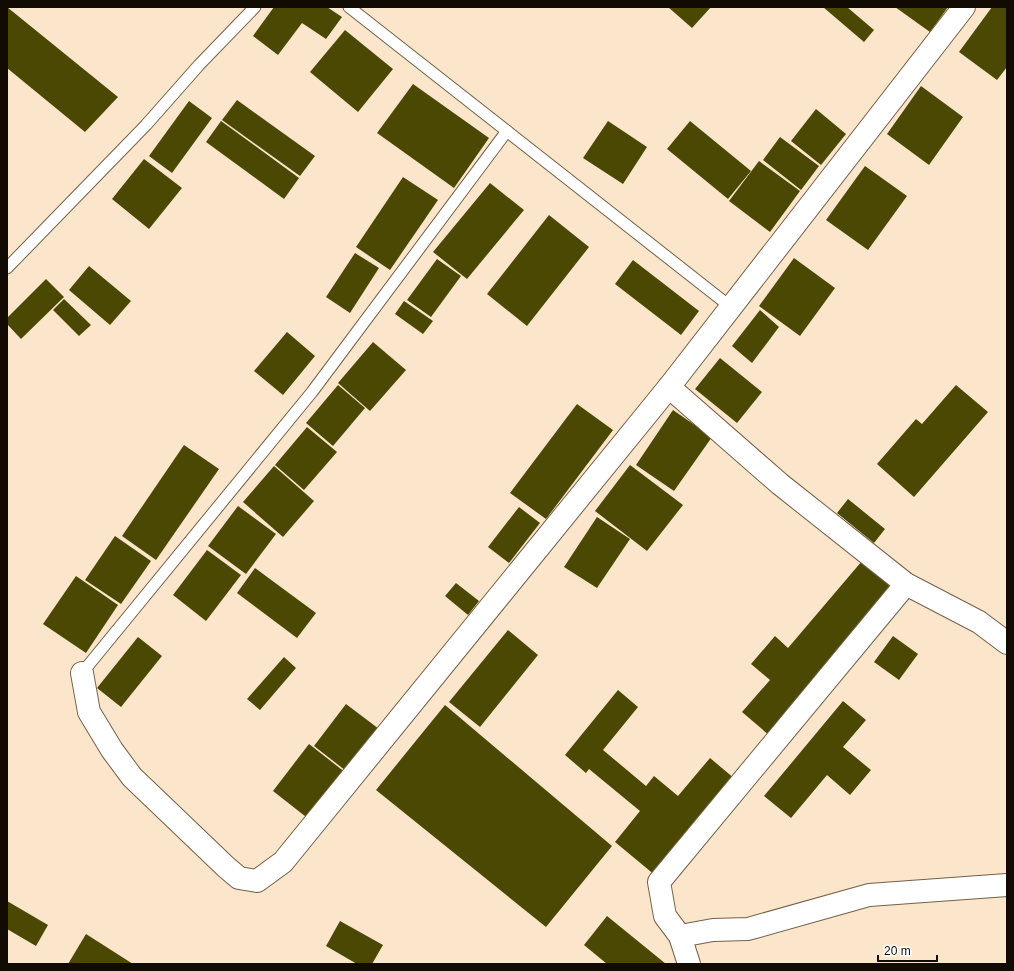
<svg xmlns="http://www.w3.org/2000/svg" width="1014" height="971" font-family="Arial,sans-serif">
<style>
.building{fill:#4b4803}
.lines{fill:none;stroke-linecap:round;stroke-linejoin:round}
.lane-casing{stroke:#736048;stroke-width:13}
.street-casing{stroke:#736048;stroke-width:24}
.lane{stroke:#fff;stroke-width:11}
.street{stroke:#fff;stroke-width:22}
</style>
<rect width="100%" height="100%" fill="#fce6cb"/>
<!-- building -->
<g class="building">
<path d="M7,7L118,97L85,132L7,68Z"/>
<path d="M274,7H327L342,17L326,39L302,23L278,55L253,36Z"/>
<path d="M668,7H711L692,28Z"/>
<path d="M823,7H847L874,30L864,42Z"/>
<path d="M895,7H948L930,32Z"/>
<path d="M992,7H1007V67L997,80L959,52Z"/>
<path d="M345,30L393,69L358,112L310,72Z"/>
<path d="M413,84L489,138L454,188L377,133Z"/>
<path d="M921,86L963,117L929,165L887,134Z"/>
<path d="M237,100L315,156L300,176L222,120Z"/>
<path d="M189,101L212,118L172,173L149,156Z"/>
<path d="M816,109L846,134L821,165L791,141Z"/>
<path d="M221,121L299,178L284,199L206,142Z"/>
<path d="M608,121L647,147L623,184L583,158Z"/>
<path d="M690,121L751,171L728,199L667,149Z"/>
<path d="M780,137L819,166L801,190L763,160Z"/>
<path d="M144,159L182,188L149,229L112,199Z"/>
<path d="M759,161L800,191L770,232L729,201Z"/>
<path d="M865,166L907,196L868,250L826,220Z"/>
<path d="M403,177L438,200L390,270L356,247Z"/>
<path d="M490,183L524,210L467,279L433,252Z"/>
<path d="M549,215L589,247L527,326L487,294Z"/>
<path d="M355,253L379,268L350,313L326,297Z"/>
<path d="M794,258L835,288L800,336L759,306Z"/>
<path d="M437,259L461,276L431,317L407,300Z"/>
<path d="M633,260L699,311L681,335L615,284Z"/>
<path d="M89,266L131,301L110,325L69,290Z"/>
<path d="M46,279L64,297L21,339L7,324V318Z"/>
<path d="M64,299L91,325L79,336L53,310Z"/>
<path d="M404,301L433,321L423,334L395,314Z"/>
<path d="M760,310L779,327L752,363L732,346Z"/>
<path d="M287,332L315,356L283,395L254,371Z"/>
<path d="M373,342L406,370L370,411L338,383Z"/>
<path d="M720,358L762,392L737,423L695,389Z"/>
<path d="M338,385L365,408L333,446L306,423Z"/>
<path d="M956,385L988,412L914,497L877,464L916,419L922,424Z"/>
<path d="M577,404L613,430L546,519L510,493Z"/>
<path d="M673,410L712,437L674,491L636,465Z"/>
<path d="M307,427L337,452L304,490L275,465Z"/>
<path d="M184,445L219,469L156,560L122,536Z"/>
<path d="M630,465L683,505L647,551L595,511Z"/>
<path d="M274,466L314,501L283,537L243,502Z"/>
<path d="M848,499L885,529L874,543L837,513Z"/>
<path d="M238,506L276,534L246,574L208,546Z"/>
<path d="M519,507L540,523L509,563L488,547Z"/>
<path d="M597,517L630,539L597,588L564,567Z"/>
<path d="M115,536L151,561L121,604L85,580Z"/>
<path d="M207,550L241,575L206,621L173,595Z"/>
<path d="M862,561L895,588L770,736L742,712L770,680L751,664L775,636L788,648Z"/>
<path d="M255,568L316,613L297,638L237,593Z"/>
<path d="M76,576L118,605L86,653L43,624Z"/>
<path d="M456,583L479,601L468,615L445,596Z"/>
<path d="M508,630L538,655L480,727L449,702Z"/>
<path d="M893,636L918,654L899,680L874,662Z"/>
<path d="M138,637L162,656L121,707L97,688Z"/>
<path d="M284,657L296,668L260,710L247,699Z"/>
<path d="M618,690L638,707L603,750L646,786L654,776L678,796L710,758L735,779L656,876L615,842L640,811L589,769L586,773L565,755Z"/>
<path d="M843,701L866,720L843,747L871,770L850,795L827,775L791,818L764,796Z"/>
<path d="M346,704L383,732L350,774L314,746Z"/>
<path d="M445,705L612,846L546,927L376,790Z"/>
<path d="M309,744L346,773L310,820L273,791Z"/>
<path d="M7,901L48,925L36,946L7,929Z"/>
<path d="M607,916L666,964H607L584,945Z"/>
<path d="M340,921L383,945L372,964H357L326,946Z"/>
<path d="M86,934L133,964H68Z"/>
</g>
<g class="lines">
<!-- lane casing -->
<g class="lane-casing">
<g id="lane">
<path d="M349,7L732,308"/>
<path d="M7,268L146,125L199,65L255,7"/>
<path d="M82,673L312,392L507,131"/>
</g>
</g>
<!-- street casing -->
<g class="street-casing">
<g id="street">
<path d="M669,387L780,484L906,584L979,622L1007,643"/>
<path d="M82,673L89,712L112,750L132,777L226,867L239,878L257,881L283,862L669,387L964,7"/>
<path d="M680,936L713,930L748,929L869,895L1007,885"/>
<path d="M689,964L680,936L665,916L659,882L906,584"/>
</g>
</g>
<!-- lane -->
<use href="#lane" class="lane"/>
<!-- street -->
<use href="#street" class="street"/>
</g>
<!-- border -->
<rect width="1014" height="971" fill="none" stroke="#120b04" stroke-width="16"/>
<!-- scale -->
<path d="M878 955v6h59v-6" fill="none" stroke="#120b04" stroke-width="2"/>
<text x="884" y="955" font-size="12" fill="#120b04" stroke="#ffffff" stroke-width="3" paint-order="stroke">20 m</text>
</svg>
